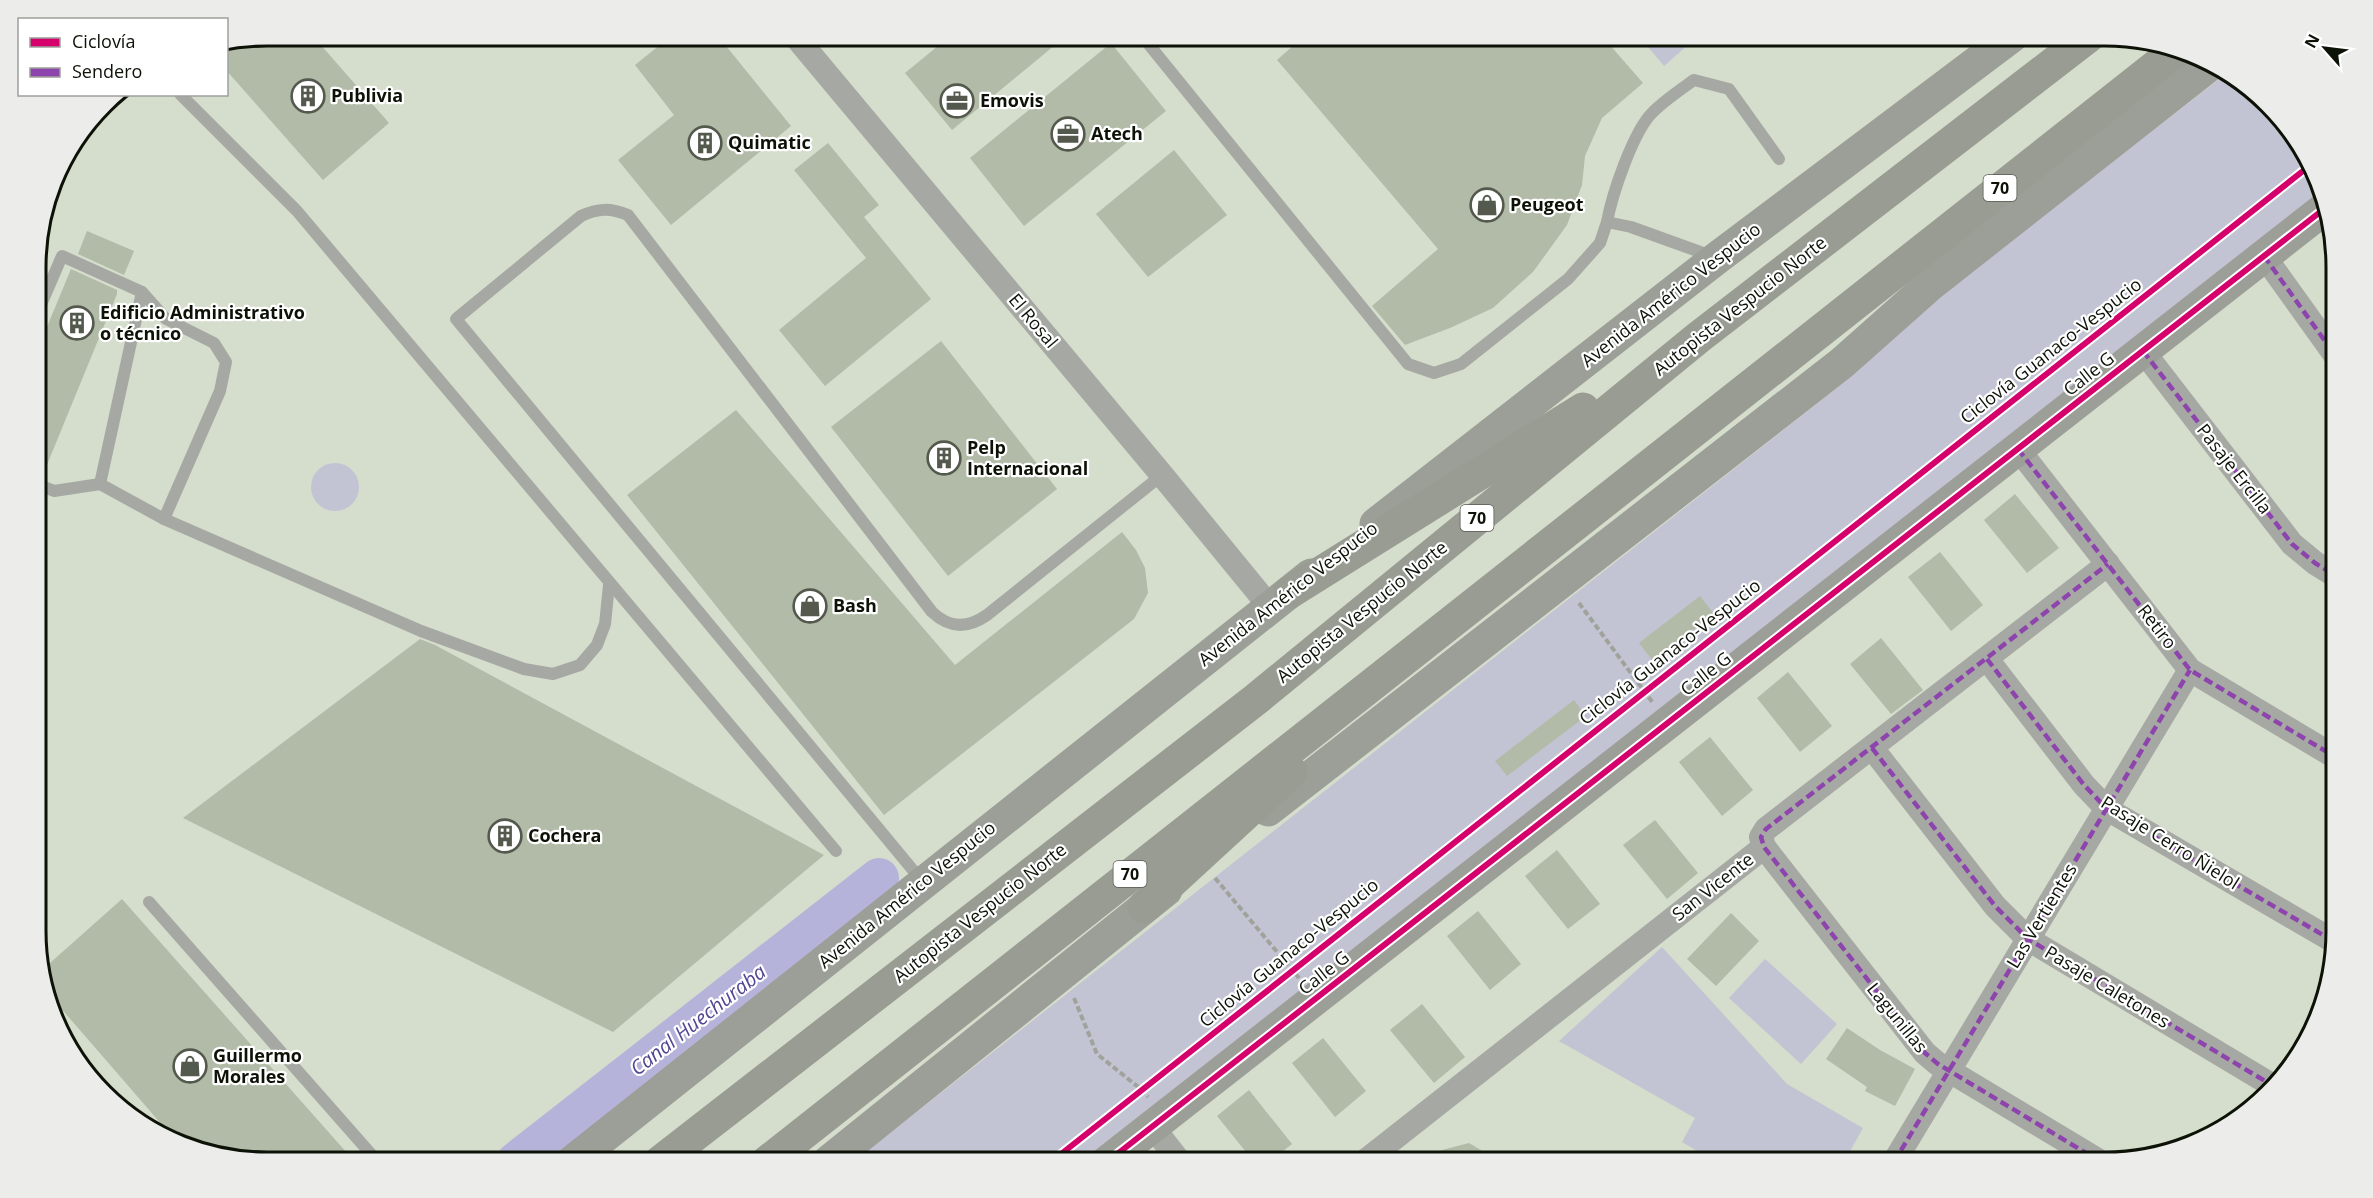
<svg xmlns="http://www.w3.org/2000/svg" width="2373" height="1198" font-family="'Open Sans',sans-serif">
<style>
.green{fill:#c2c4d3}
.lines{fill:none;stroke-linecap:round;stroke-linejoin:round}
.river{stroke:#b6b3db;stroke-width:40}
.building{fill:#b2bba7}
.path{stroke:#9fa39b;stroke-width:4;stroke-dasharray:6 3;stroke-linecap:butt}
.lane{stroke:#a6a9a3;stroke-width:12}
.street{stroke:#a6a9a3;stroke-width:24}
.secondary{stroke:#9b9f97;stroke-width:33}
.highway{stroke:#999c93;stroke-width:33}
.quiet{stroke:#8e44ad;stroke-width:4.5;stroke-dasharray:9 4.5;stroke-linecap:butt}
.cycleway-casing{stroke:#fff;stroke-width:10}
.cycleway{stroke:#d6006c;stroke-width:6}
.labels{text-anchor:middle;stroke-width:4.5;stroke-linejoin:round;paint-order:stroke}
.shield{fill:#fff;stroke:#565951;stroke-width:1.5}
.shield-label{font-size:16px;font-weight:bold;fill:#0d1207}
.poi-label{font-size:18px;font-weight:bold;fill:#0d1207;stroke:#fff;text-anchor:start}
.street-label{font-size:18px;fill:#0d1207;stroke:#fff}
.water-label{font-size:20px;font-style:italic;fill:#534692;stroke:#fff}
.rim{fill:none;stroke:#0d1207;stroke-width:3}
</style>
<rect width="100%" height="100%" fill="#d5ddcc"/>
<!-- green -->
<g class="green">
<path d="M1639,36H1698L1664,66Z"/>
<path d="M2227,73L2258,93L2298,139L2321,200L1081,1162H853L1852,376L1937,298Z"/>
<circle cx="335" cy="487" r="24"/>
<path d="M1662,947L1787,1084L1863,1128L1844,1162H1716L1682,1142L1695,1118L1559,1041Z"/>
<path d="M1765,959L1837,1024L1801,1064L1729,998Z"/>
</g>
<g class="lines">
<!-- river -->
<path class="river" d="M516,1162L879,878"/>
</g>
<!-- building -->
<g class="building">
<path d="M267,36H313L389,123L323,180L226,70V44Z"/>
<path d="M671,36H718L791,126L671,225L618,160L674,115L635,65Z"/>
<path d="M950,36H1066L952,130L905,73Z"/>
<path d="M1304,36H1602L1643,83L1602,118L1585,156L1582,185L1567,225L1533,272L1493,308L1450,328L1405,345L1372,306L1438,249L1277,60Z"/>
<path d="M1111,43L1166,111L1024,226L970,158Z"/>
<path d="M828,143L879,205L864,217L931,299L825,386L779,330L866,258L794,170Z"/>
<path d="M1174,150L1227,215L1148,277L1096,214Z"/>
<path d="M87,231L134,251L124,275L78,254Z"/>
<path d="M71,269L117,290V294L42,477L37,476V351Z"/>
<path d="M941,341L1057,489L948,576L831,427Z"/>
<path d="M736,410L955,665L1122,532L1136,550L1145,568L1148,593L1134,619L884,815L627,495Z"/>
<path d="M2015,494L2059,548L2027,573L1984,520Z"/>
<path d="M1940,552L1983,605L1951,631L1908,577Z"/>
<path d="M1700,596L1714,614L1653,661L1639,643Z"/>
<path d="M1881,638L1923,690L1891,714L1850,664Z"/>
<path d="M420,639L435,645L824,855L613,1032L183,818Z"/>
<path d="M1788,672L1832,726L1800,752L1757,698Z"/>
<path d="M1574,700L1586,716L1507,776L1495,761Z"/>
<path d="M1710,737L1753,790L1722,816L1679,762Z"/>
<path d="M1655,820L1698,873L1667,899L1623,845Z"/>
<path d="M1557,850L1600,904L1568,929L1525,876Z"/>
<path d="M122,899L355,1162H267L176,1141L46,991L41,971Z"/>
<path d="M1478,911L1521,964L1490,990L1447,936Z"/>
<path d="M1731,913L1759,941L1716,986L1687,959Z"/>
<path d="M1422,1004L1465,1057L1434,1083L1390,1030Z"/>
<path d="M1847,1028L1880,1050L1915,1069L1895,1106L1865,1091L1867,1087L1826,1059Z"/>
<path d="M1323,1038L1366,1091L1335,1117L1292,1063Z"/>
<path d="M1249,1090L1292,1144L1269,1162H1254L1217,1116Z"/>
<path d="M1469,1143L1501,1162H1420L1419,1156Z"/>
</g>
<g class="lines">
<!-- path -->
<g class="path">
<path d="M1579,603L1653,703"/>
<path d="M1215,878L1299,978"/>
<path d="M1074,998L1097,1054L1142,1090L1148,1097"/>
</g>
<!-- lane -->
<g class="lane">
<path d="M1142,36L1408,364L1434,373L1461,364L1568,279L1600,243L1607,222L1631,227L1714,257"/>
<path d="M180,94L297,211L836,851"/>
<path d="M1607,222C1612,195 1633,131 1653,112C1665,100 1680,90 1694,80L1729,89L1779,159"/>
<path d="M37,314L62,256L142,292L166,319L214,343L226,362L220,391L164,519"/>
<path d="M37,484L54,491L100,484L164,519L421,631L524,669L553,674L580,665L597,645L605,624L609,585"/>
<path d="M100,484L142,292"/>
<path d="M922,881L456,319L581,216C598,208 611,208 628,215L932,612C949,628 967,629 987,615L1162,475"/>
<path d="M149,902L378,1162"/>
<path d="M74,1055L96,1081"/>
</g>
<!-- street -->
<g class="street">
<path d="M795,36L1162,475L1270,607"/>
<path d="M2264,256L2335,355"/>
<path d="M2143,351L2292,544L2315,563L2336,576"/>
<path d="M2018,449L2190,670L2337,758"/>
<path d="M1987,659L2084,785L2107,809L2335,942"/>
<path d="M1872,748L1995,906L2028,939L2275,1087"/>
<path d="M1152,1126L1180,1162"/>
<path d="M1364,1162L1764,847"/>
<path d="M1894,1162L2190,670"/>
<path d="M2101,1162L1938,1064L1925,1053L1764,847L1761,837L1766,829L2108,564"/>
</g>
<!-- secondary -->
<g class="secondary">
<path d="M1376,524L1717,258L2012,36"/>
<path d="M1268,810L1842,363L1931,284L2212,63"/>
<path d="M572,1162L1311,575"/>
<path d="M828,1162L1166,890"/>
<path d="M1107,1162L2324,209"/>
</g>
<!-- highway -->
<g class="highway">
<path d="M1290,592L1583,409"/>
<path d="M1144,907L1291,772"/>
<path d="M660,1162L1255,700L1699,337L2089,36"/>
<path d="M767,1162L2174,52"/>
</g>
<!-- quiet -->
<g class="quiet">
<path d="M2264,256L2335,355"/>
<path d="M2143,351L2292,544L2315,563L2336,576"/>
<path d="M2018,449L2190,670L2337,758"/>
<path d="M1987,659L2084,785L2107,809L2335,942"/>
<path d="M1872,748L1995,906L2028,939L2275,1087"/>
<path d="M1894,1162L2190,670"/>
<path d="M2101,1162L1938,1064L1925,1053L1764,847L1761,837L1766,829L2108,564"/>
</g>
<!-- cycleway casing -->
<g class="cycleway-casing">
<g id="cycleway">
<path d="M1051,1162L2308,167"/>
<path d="M1107,1162L2324,209"/>
</g>
</g>
<!-- cycleway -->
<use href="#cycleway" class="cycleway"/>
</g>
<!-- icons -->
<defs>
<g id="building-ring" transform="scale(1.725)"><circle r="9.5" fill="#fff" stroke="#53594c" stroke-width="1.5"/><path d="M-4-6H4V6H1V3H-1V6H-4ZM-2.5-4.3h1.7v1.8h-1.7ZM.8-4.3h1.7v1.8H.8ZM-2.5-1h1.7V.8h-1.7ZM.8-1h1.7V.8H.8Z" fill="#53594c"/></g>
<g id="office-ring" transform="scale(1.725)"><circle r="9.5" fill="#fff" stroke="#53594c" stroke-width="1.5"/><path d="M-6-3h4V-5.5h4V-3h4V5H-6ZM-1-4.5V-3h2v-1.5ZM-6 0V1H6V0Z" fill="#53594c"/></g>
<g id="shop-ring" transform="scale(1.725)"><circle r="9.5" fill="#fff" stroke="#53594c" stroke-width="1.5"/><path d="M-5-2.5h2.3a2.7 3.5 0 0 1 5.4 0H5L5.5 6h-11ZM-1.5-2.5h3a1.5 2.3 0 0 0-3 0Z" fill="#53594c"/></g>
</defs>
<g fill-rule="evenodd">
<use href="#building-ring" x="308" y="96"/>
<use href="#office-ring" x="957" y="101"/>
<use href="#office-ring" x="1068" y="134"/>
<use href="#building-ring" x="705" y="143"/>
<use href="#shop-ring" x="1487" y="205"/>
<use href="#building-ring" x="77" y="323"/>
<use href="#building-ring" x="944" y="458"/>
<use href="#shop-ring" x="810" y="606"/>
<use href="#building-ring" x="505" y="836"/>
<use href="#shop-ring" x="190" y="1066"/>
</g>
<g class="labels">
<!-- shield labels -->
<g class="shield">
<rect x="1983.5" y="175" width="33" height="26" rx="4.5"/>
<rect x="1460.5" y="505" width="33" height="26" rx="4.5"/>
<rect x="1113.5" y="861" width="33" height="26" rx="4.5"/>
</g>
<g class="shield-label">
<text x="2000" y="194">70</text>
<text x="1477" y="524">70</text>
<text x="1130" y="880">70</text>
</g>
<!-- poi labels -->
<g class="poi-label">
<text x="331" y="102">Publivia</text>
<text x="980" y="107">Emovis</text>
<text x="1091" y="140">Atech</text>
<text x="728" y="149">Quimatic</text>
<text x="1510" y="211">Peugeot</text>
<text x="100" y="319">Edificio Administrativo<tspan x="100" dy="21">o técnico</tspan></text>
<text x="967" y="454">Pelp<tspan x="967" dy="21">Internacional</tspan></text>
<text x="833" y="612">Bash</text>
<text x="528" y="842">Cochera</text>
<text x="213" y="1062">Guillermo<tspan x="213" dy="21">Morales</tspan></text>
</g>
<!-- street labels -->
<g class="street-label">
<text transform="translate(1671 295) rotate(-38)" y="6">Avenida Américo Vespucio</text>
<text transform="translate(1740 306) rotate(-38)" y="6">Autopista Vespucio Norte</text>
<text transform="translate(1033 321) rotate(50)" y="6">El Rosal</text>
<text transform="translate(2051 351) rotate(-38)" y="6">Ciclovía Guanaco-Vespucio</text>
<text transform="translate(2089 374) rotate(-38)" y="6">Calle G</text>
<text transform="translate(2234 469) rotate(52)" y="6">Pasaje Ercilla</text>
<text transform="translate(1288 594) rotate(-38)" y="6">Avenida Américo Vespucio</text>
<text transform="translate(1362 612) rotate(-39)" y="6">Autopista Vespucio Norte</text>
<text transform="translate(2157 627) rotate(52)" y="6">Retiro</text>
<text transform="translate(1670 652) rotate(-38)" y="6">Ciclovía Guanaco-Vespucio</text>
<text transform="translate(1706 674) rotate(-38)" y="6">Calle G</text>
<text transform="translate(2170 843) rotate(32)" y="6">Pasaje Cerro Ñielol</text>
<text transform="translate(1713 887) rotate(-38)" y="6">San Vicente</text>
<text transform="translate(907 895) rotate(-39)" y="6">Avenida Américo Vespucio</text>
<text transform="translate(980 913) rotate(-38)" y="6">Autopista Vespucio Norte</text>
<text transform="translate(2042 916) rotate(-59)" y="6">Las Vertientes</text>
<text transform="translate(1289 953) rotate(-39)" y="6">Ciclovía Guanaco-Vespucio</text>
<text transform="translate(1324 973) rotate(-38)" y="6">Calle G</text>
<text transform="translate(2107 987) rotate(31)" y="6">Pasaje Caletones</text>
<text transform="translate(1897 1018) rotate(51)" y="6">Lagunillas</text>
</g>
<!-- water labels -->
<g class="water-label">
<text transform="translate(698 1020) rotate(-38)" y="7">Canal Huechuraba</text>
</g>
</g>
<!-- crop -->
<path d="M0 0H2373V1198H0ZM267 46H2105A221 221 0 0 1 2326 267V931A221 221 0 0 1 2105 1152H267A221 221 0 0 1 46 931V267A221 221 0 0 1 267 46Z" fill="#ececeb" fill-rule="evenodd"/>
<path class="rim" d="M267 46H2105A221 221 0 0 1 2326 267V931A221 221 0 0 1 2105 1152H267A221 221 0 0 1 46 931V267A221 221 0 0 1 267 46Z"/>
<!-- legend -->
<rect x="18" y="18" width="210" height="78" fill="#ffffff" stroke="#9ea09c" stroke-width="1.5"/>
<rect x="30" y="38" width="30" height="9" fill="#d6006c" stroke="#9ea09c" stroke-width="1.5"/>
<text x="72" y="48" font-size="18" fill="#0d1207">Ciclovía</text>
<rect x="30" y="68" width="30" height="9" fill="#8e44ad" stroke="#9ea09c" stroke-width="1.5"/>
<text x="72" y="78" font-size="18" fill="#0d1207">Sendero</text>
<!-- north arrow -->
<g transform="translate(2325 48) rotate(298)" stroke="#ffffff" stroke-width="4.5" paint-order="stroke">
<path d="M0-4.5L10 22L0 15L-10 22Z" fill="#0d1207"/>
<text y="-9" font-size="16" font-weight="bold" text-anchor="middle" fill="#0d1207">N</text>
</g>
</svg>
